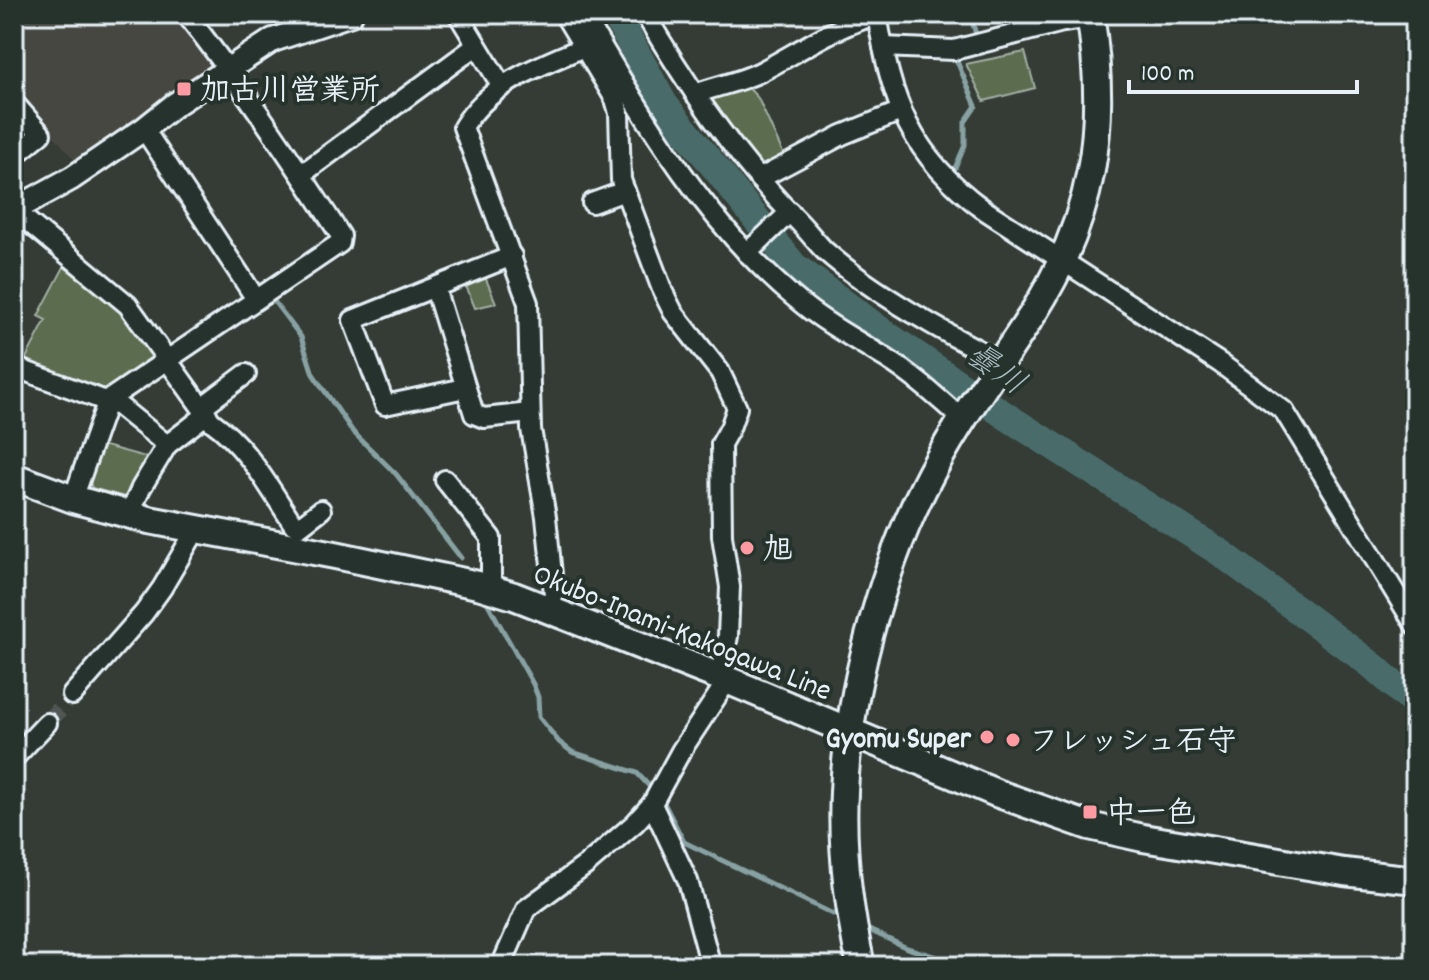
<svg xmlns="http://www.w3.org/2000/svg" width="1429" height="980" font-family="Dekko,'Klee One',sans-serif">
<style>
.built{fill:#44463f}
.green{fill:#5c6c4f;stroke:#a2aea4;stroke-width:2}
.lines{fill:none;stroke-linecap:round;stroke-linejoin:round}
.stream{stroke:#88a1a3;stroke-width:5}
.river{stroke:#486c6b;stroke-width:28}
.minor-tunnel{stroke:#4f5752;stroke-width:18;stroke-dasharray:18 9;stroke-linecap:butt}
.minor-casing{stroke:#e8f1f8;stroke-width:24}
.tertiary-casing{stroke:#e8f1f8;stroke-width:28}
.secondary-casing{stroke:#e8f1f8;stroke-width:32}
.minor{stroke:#26332d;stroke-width:18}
.tertiary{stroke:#26332d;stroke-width:22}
.secondary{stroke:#26332d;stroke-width:26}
.poi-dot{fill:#ff9aa2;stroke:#26332d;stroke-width:3}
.labels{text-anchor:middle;stroke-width:8;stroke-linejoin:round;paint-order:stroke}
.poi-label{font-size:30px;font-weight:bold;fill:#e8f1f8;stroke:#26332d;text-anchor:start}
.street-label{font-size:30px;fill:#e8f1f8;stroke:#26332d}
.water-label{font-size:32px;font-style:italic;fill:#a8bcc0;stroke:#26332d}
</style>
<rect width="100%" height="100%" fill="#343c35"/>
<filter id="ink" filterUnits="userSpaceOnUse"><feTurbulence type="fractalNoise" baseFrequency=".0125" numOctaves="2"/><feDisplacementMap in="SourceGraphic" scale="16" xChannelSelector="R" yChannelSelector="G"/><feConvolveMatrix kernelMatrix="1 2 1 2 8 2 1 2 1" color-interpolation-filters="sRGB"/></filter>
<g filter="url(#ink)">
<!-- built -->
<path class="built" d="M14,14H172L213,63L130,130L76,162L14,89Z"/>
<!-- green -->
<g class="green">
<path d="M1025,52L1035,88L984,101L966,64Z"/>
<path d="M744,83L758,98L787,162L762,174L702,95Z"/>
<path d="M64,267L122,311L155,359L111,390L102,391L24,362L46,320L38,316Z"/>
<path d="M483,272L496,303L475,308L464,281Z"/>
<path d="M101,445L146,457L149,462L132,499L92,488L88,478Z"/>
</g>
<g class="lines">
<!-- stream -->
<g class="stream">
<path d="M970,14L977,38"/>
<path d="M953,173L965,145V122L976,106L956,59L983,53"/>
<path d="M970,188L994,204"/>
<path d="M22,230L56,256"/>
<path d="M273,300L301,337L313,374L353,432L396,474L461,558"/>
<path d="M487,602L533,684L538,697L539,717L559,742L572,752L637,773L650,787"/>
<path d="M664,803L684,842L833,914"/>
<path d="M867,929L907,948L966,966"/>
</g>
<!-- river -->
<path class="river" d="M615,14L664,104L794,266L884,333L1006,416L1221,553L1373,666L1415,704"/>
<!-- minor-tunnel -->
<path class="minor-tunnel" d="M47,723L72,695"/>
<!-- minor casing -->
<g class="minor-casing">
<g id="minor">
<path d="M458,14L501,85"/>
<path d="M564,14L615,99L619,113L621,180L663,292L673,312L720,372L737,408L730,428L721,444L722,536L730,587L728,636L720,677"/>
<path d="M583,14C644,118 706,226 801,303C827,325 859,341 887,359C914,376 939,399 963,420"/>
<path d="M645,14C687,86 734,155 792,215C804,226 814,240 825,251C870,291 946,334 1000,361"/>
<path d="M877,14C891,101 910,155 983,209L1220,363L1284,411L1415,625"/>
<path d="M883,47L954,50L1063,22L1091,18"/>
<path d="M695,94C716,86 740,82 760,72C799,52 834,26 877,15"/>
<path d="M14,103L41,134L14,156"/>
<path d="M144,129L256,299"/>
<path d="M302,174L476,46"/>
<path d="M759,179L842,135L901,111"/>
<path d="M592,203L625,191"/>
<path d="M14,210L128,305L211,421C249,448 269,488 294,525L299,527L321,510"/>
<path d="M747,253L790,212"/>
<path d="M435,288L474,414L484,418L530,413"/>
<path d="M14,367L119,406L167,445"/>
<path d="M465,388L385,405L353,320L512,256"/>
<path d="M202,407L246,374"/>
<path d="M445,480L491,538V588"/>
<path d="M73,499L108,400L340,243L341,236C292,160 242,85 186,14"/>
<path d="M129,515L141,488L167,445L207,414"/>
<path d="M549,608L554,594L546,517L531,429L528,303L463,127C491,82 538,67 584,47"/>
<path d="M72,695L144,613L162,588L197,528"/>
<path d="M14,758L47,723"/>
<path d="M652,804L688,881L711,966"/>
<path d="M501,966L526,909L586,865L635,823L652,804L681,751L727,681"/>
</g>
</g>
<!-- tertiary casing -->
<g class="tertiary-casing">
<path id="tertiary" d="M14,210L72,178L144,129L174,105L273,40L351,14"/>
</g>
<!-- secondary casing -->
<g class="secondary-casing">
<g id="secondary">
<path d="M14,477L73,499L149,520L335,555L478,585L514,596L720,677L996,793L1089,826L1143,838L1344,872L1415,880"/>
<path d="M861,966C849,910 841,849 844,792C848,696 880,575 923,489C953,428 995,372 1032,315C1094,218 1108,126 1090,14"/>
</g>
</g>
<!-- minor -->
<use href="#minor" class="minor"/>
<!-- tertiary -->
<use href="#tertiary" class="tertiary"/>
<!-- secondary -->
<use href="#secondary" class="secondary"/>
</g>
</g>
<!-- markers -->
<g class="poi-dot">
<rect x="176" y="81" width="16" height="16" rx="4"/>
<circle cx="747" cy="548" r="8"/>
<circle cx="987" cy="737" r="8"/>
<circle cx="1013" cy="740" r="8"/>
<rect x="1082" y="804" width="16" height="16" rx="4"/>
</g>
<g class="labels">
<!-- poi labels -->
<g class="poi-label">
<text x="200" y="99">加古川営業所</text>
<text x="763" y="558">旭</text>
<text x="971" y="747" text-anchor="end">Gyomu Super</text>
<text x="1029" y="750">フレッシュ石守</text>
<text x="1106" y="822">中一色</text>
</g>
<!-- street labels -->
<g class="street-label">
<text transform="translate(683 631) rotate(22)" y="10">Okubo-Inami-Kakogawa Line</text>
</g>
<!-- water labels -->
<g class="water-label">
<text transform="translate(997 368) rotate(35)" y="11">曇川</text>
</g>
</g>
<!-- margin -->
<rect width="1429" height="980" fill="none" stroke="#26332d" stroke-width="48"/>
<rect x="24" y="24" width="1381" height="932" fill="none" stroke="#e8f1f8" stroke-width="3" filter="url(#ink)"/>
<!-- scale -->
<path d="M1129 80v12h228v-12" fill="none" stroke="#e8f1f8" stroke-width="4"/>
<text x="1141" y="80" font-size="24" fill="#e8f1f8" stroke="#26332d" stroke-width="6" paint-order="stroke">100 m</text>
</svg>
